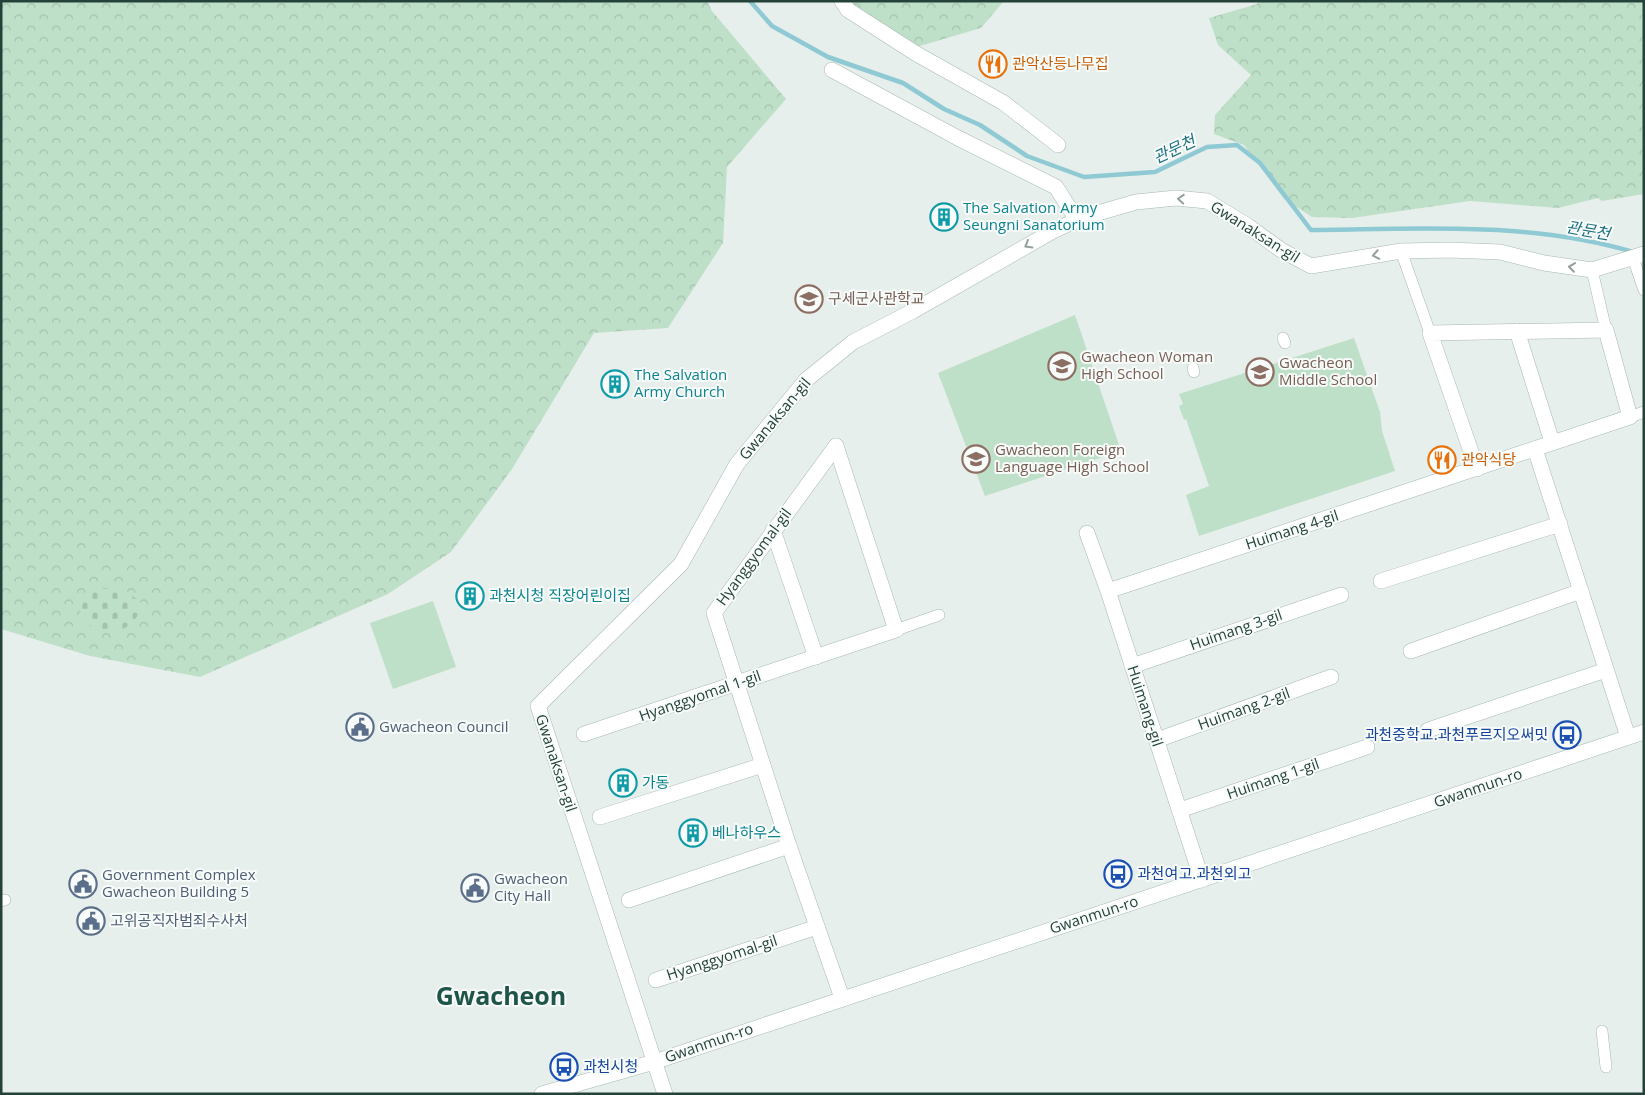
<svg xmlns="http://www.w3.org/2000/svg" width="1645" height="1095" font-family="'Open Sans','Noto Sans KR',sans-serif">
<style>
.grass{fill:#bfe0c8}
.forest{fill:url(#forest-crowns)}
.cemetery{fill:url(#cemetery-stones)}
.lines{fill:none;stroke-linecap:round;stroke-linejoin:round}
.stream{stroke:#8ec9d4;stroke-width:4.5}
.pedestrian-casing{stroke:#a8b8b2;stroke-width:12}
.minor-casing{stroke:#a8b8b2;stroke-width:16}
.tertiary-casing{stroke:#a8b8b2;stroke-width:16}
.pedestrian{stroke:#fff;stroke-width:11}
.minor{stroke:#fff;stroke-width:15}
.tertiary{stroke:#fff;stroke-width:15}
.oneway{stroke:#92a09c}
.labels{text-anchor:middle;stroke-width:4;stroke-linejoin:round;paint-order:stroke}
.food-label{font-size:15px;fill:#c56008;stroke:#f7fbf9;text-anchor:start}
.culture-label{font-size:15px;fill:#0d838f;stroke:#f7fbf9;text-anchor:start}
.street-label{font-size:15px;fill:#24423a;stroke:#f7fbf9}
.education-label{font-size:15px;fill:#785e54;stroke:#f7fbf9;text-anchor:start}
.service-label{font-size:15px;fill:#4e5e75;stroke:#f7fbf9;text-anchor:start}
.transit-label{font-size:15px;fill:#164399;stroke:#f7fbf9;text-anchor:start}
.water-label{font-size:16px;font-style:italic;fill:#1c6f80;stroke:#f7fbf9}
.town-label{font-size:25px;font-weight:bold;fill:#1f5548;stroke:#f7fbf9}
</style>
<defs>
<pattern id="forest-crowns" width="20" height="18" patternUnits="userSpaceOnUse" patternTransform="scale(1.25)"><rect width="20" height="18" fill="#bfe0c8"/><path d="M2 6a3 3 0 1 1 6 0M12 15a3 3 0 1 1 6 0" fill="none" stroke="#a4c1ad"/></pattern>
<pattern id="cemetery-stones" width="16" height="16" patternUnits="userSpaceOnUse" patternTransform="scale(1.25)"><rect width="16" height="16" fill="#bfe0c8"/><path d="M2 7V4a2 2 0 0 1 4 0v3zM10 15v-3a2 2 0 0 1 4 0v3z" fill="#a4c1ad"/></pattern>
</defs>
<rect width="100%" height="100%" fill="#e6efeb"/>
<!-- grass -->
<g class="grass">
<path d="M1075,315L1121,451L985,496L938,373Z"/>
<path d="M1354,338L1380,412L1382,431L1395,471L1199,536L1186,495L1209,486L1186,419L1184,420L1179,406L1183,404L1179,394Z"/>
<path d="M433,601L456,667L393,689L370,623Z"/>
</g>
<!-- forest -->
<g class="forest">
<path d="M1,1H707L712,11L786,99L727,167L723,243L668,328L594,333L512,469L451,552L388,594L200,677L90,656L1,629Z"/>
<path d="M849,1H1004L981,28L913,48L858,17Z"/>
<path d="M1259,1H1644V194L1602,201L1598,198L1558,208L1470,201L1352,218L1312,217L1284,199L1244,145L1214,134L1215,115L1251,75L1218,45L1209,18L1257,4Z"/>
</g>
<!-- cemetery -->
<path class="cemetery" d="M96,587L128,592L142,604C134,639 89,643 79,607L87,593Z"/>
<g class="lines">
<!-- stream -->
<path class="stream" d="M750,1L772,26L828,57L903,83L944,109L980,125L1027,156L1084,177L1155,172L1207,147L1237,145L1260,163L1311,230C1418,229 1529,221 1633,252"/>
<!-- pedestrian casing -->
<g class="pedestrian-casing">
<g id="pedestrian">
<path d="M1401,251L1430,333"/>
<path d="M1633,258L1644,290"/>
<path d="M1592,270L1606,330"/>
<path d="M1283,338L1285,343"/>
<path d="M1193,368L1194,372"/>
<path d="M1630,417L1644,412"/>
<path d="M896,630L939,615"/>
<path d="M1,901L5,900"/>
<path d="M1602,1031L1606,1067"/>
</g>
</g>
<!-- minor casing -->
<g class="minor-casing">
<g id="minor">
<path d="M842,1L848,10L915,53L1004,103L1058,145"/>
<path d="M832,70L958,138L1056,187L1077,220"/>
<path d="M1517,331L1552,442"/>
<path d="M836,446L714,613L789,846L842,998"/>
<path d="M1535,449L1628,737"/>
<path d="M773,530L816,657"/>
<path d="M1087,533L1108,591L1202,880"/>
<path d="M1381,581L1560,524"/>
<path d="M1108,591L1630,417L1606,330L1430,333L1477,469"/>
<path d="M1411,651L1581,591"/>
<path d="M1132,666L1341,595"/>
<path d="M1428,730L1606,670"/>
<path d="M584,734L896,630L836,446"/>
<path d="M1157,740L1331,677"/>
<path d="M1180,810L1367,747"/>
<path d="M600,817L763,765"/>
<path d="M629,900L789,846"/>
<path d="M656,980L817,927"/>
</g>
</g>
<!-- tertiary casing -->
<g class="tertiary-casing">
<g id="tertiary">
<path d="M542,1094L654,1062L1644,732"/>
<path d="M665,1094L538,706L681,564L737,464L806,380L853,342L913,311L1053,231L1084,217L1136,202L1176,198L1207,201L1248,226L1281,250L1311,266L1401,251L1450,250L1500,252L1544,263L1592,270L1644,254"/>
</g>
</g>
<!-- pedestrian -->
<use href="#pedestrian" class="pedestrian"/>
<!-- minor -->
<use href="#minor" class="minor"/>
<!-- tertiary -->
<use href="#tertiary" class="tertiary"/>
</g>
<!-- one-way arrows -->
<defs><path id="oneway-chevron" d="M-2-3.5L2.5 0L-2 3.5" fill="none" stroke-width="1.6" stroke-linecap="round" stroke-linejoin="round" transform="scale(1.25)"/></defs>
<g class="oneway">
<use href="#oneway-chevron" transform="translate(1181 199) rotate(-176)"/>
<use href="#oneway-chevron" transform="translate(1028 245) rotate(150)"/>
<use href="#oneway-chevron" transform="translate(1376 255) rotate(169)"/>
<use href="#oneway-chevron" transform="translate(1572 267) rotate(-172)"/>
</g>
<!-- icons -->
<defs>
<g id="restaurant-ring" transform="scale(1.4375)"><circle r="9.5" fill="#f7fbf9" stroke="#e8710a" stroke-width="1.5"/><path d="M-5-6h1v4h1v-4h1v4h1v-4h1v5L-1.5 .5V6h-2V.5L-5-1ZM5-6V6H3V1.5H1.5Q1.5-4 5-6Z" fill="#e8710a"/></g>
<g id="building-ring" transform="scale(1.4375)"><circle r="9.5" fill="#f7fbf9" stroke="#0f9aa8" stroke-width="1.5"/><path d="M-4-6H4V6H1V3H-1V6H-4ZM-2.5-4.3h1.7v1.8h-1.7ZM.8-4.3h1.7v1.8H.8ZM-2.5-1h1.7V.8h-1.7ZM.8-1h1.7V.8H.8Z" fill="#0f9aa8"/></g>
<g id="university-ring" transform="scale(1.4375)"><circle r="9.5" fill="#f7fbf9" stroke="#8d6e63" stroke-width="1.5"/><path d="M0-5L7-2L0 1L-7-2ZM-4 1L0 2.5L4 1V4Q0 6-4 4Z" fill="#8d6e63"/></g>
<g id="school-ring" transform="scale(1.4375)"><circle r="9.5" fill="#f7fbf9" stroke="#8d6e63" stroke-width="1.5"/><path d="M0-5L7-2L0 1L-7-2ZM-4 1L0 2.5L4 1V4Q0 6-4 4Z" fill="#8d6e63"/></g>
<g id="civic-ring" transform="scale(1.4375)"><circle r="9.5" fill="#f7fbf9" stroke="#5c6f8a" stroke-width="1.5"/><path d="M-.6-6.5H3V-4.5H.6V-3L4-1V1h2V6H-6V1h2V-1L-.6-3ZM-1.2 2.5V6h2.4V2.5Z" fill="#5c6f8a"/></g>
<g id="bus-ring" transform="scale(1.4375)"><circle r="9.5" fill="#f7fbf9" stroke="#1a4fb4" stroke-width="1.5"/><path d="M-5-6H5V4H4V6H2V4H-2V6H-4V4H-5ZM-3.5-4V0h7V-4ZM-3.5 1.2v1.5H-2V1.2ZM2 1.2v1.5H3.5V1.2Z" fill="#1a4fb4"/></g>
</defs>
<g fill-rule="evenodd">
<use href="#restaurant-ring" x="993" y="64"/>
<use href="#building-ring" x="944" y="217"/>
<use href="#university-ring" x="809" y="299"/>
<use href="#school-ring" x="1062" y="366"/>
<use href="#school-ring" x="1260" y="372"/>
<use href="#building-ring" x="615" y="384"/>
<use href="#school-ring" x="976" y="459"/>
<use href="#restaurant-ring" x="1442" y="460"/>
<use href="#building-ring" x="470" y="596"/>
<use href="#civic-ring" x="360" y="727"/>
<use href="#bus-ring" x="1567" y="735"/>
<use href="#building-ring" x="623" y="783"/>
<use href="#building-ring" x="693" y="833"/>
<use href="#bus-ring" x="1118" y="874"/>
<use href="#civic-ring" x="83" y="884"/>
<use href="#civic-ring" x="475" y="888"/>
<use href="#civic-ring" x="91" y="921"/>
<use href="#bus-ring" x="564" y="1067"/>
</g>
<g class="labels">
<!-- food labels -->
<g class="food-label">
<text x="1012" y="69">관악산등나무집</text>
<text x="1461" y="465">관악식당</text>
</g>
<!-- culture labels -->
<g class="culture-label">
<text x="963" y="213">The Salvation Army<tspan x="963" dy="17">Seungni Sanatorium</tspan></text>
<text x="634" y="380">The Salvation<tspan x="634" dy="17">Army Church</tspan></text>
<text x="489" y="601">과천시청 직장어린이집</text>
<text x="642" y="788">가동</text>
<text x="712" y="838">베나하우스</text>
</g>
<!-- street labels -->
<g class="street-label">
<text transform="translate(1255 232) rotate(32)" y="5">Gwanaksan-gil</text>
<text transform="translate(775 419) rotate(-50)" y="5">Gwanaksan-gil</text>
<text transform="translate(1292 530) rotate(-18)" y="5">Huimang 4-gil</text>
<text transform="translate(754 557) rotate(-54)" y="5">Hyanggyomal-gil</text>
<text transform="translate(1236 630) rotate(-19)" y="5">Huimang 3-gil</text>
<text transform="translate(700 696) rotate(-19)" y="5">Hyanggyomal 1-gil</text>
<text transform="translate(1145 706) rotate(72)" y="5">Huimang-gil</text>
<text transform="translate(1244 709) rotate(-20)" y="5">Huimang 2-gil</text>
<text transform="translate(556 763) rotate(72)" y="5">Gwanaksan-gil</text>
<text transform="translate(1273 779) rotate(-19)" y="5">Huimang 1-gil</text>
<text transform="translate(1478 788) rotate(-19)" y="5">Gwanmun-ro</text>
<text transform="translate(1094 915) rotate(-18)" y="5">Gwanmun-ro</text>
<text transform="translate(722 958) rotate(-18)" y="5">Hyanggyomal-gil</text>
<text transform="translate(709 1043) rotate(-19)" y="5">Gwanmun-ro</text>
</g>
<!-- education labels -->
<g class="education-label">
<text x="828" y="304">구세군사관학교</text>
<text x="1081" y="362">Gwacheon Woman<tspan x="1081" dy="17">High School</tspan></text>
<text x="1279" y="368">Gwacheon<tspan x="1279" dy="17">Middle School</tspan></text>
<text x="995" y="455">Gwacheon Foreign<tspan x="995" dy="17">Language High School</tspan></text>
</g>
<!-- service labels -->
<g class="service-label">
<text x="379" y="732">Gwacheon Council</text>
<text x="102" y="880">Government Complex<tspan x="102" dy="17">Gwacheon Building 5</tspan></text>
<text x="494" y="884">Gwacheon<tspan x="494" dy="17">City Hall</tspan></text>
<text x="110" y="926">고위공직자범죄수사처</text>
</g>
<!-- transit labels -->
<g class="transit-label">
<text x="1548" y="740" text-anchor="end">과천중학교.과천푸르지오써밋</text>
<text x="1137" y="879">과천여고.과천외고</text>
<text x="583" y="1072">과천시청</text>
</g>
<!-- water labels -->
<g class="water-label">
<text transform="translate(1174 149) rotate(-25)" y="6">관문천</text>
<text transform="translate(1588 230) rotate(10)" y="6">관문천</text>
</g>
<!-- town labels -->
<g class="town-label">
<text x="501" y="1005">Gwacheon</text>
</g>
</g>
<!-- border -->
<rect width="1645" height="1095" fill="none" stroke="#24423a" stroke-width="5"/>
</svg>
